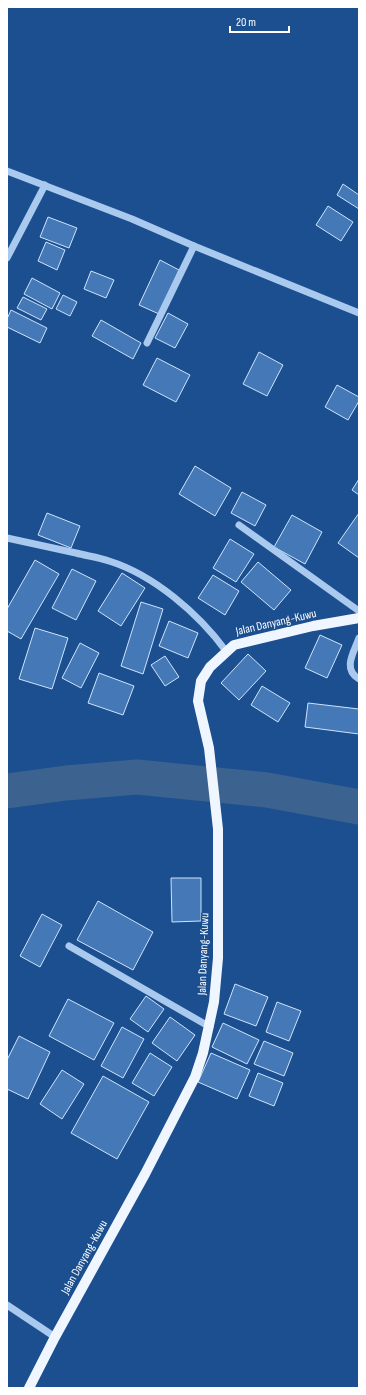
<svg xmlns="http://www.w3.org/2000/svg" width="366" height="1395" font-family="'Sofia Sans Condensed',sans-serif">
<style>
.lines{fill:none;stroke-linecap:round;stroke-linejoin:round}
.river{stroke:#3c6290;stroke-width:35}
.building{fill:#4478b7;stroke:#cfe3fa}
.minor{stroke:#a9c9ee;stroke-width:7}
.major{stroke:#f0f6ff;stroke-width:10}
.labels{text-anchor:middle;stroke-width:3;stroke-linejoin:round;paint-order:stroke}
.street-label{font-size:12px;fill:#fff;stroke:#1b4f8f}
</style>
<rect width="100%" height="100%" fill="#1b4f8f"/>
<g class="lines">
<!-- river -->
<path class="river" d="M7,791L66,783L137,777L267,790L359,807"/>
</g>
<!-- building -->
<g class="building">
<path d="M343,184L359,195V209L337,195Z"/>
<path d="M328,206L353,222L341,241L316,225Z"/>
<path d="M48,217L77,228L69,248L40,237Z"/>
<path d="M46,242L65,250L57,270L38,261Z"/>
<path d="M160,260L179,270L159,314L139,305Z"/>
<path d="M91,271L114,280L106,298L84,289Z"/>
<path d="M32,278L60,293L52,309L24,294Z"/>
<path d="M63,295L77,302L70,316L56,309Z"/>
<path d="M23,297L47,309L41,320L17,308Z"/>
<path d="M11,310L47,328L40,343L7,327V319Z"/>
<path d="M168,313L188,324L175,348L155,338Z"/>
<path d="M101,320L141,343L133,359L92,336Z"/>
<path d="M259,352L283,365L267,396L243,384Z"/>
<path d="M157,358L190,375L176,402L143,385Z"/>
<path d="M337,385L359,397V401L348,420L325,407Z"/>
<path d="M195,466L231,488L215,516L179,494Z"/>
<path d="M359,479V495L352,490Z"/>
<path d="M242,492L266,505L255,526L231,513Z"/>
<path d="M47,513L80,526L71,548L38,535Z"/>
<path d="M359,513V558L338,543Z"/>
<path d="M292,515L322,532L305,564L274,547Z"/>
<path d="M230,539L254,554L236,582L213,568Z"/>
<path d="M35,560L59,574L21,639L7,631V609Z"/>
<path d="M258,562L291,590L274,610L241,582Z"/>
<path d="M72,569L96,581L76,620L52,608Z"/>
<path d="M122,573L145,588L121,626L98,611Z"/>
<path d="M213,575L239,591L225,615L198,598Z"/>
<path d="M141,602L163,609L143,674L121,666Z"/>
<path d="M169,621L198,633L188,658L159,646Z"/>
<path d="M35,628L68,638L52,689L19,679Z"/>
<path d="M320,635L342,645L327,678L305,668Z"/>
<path d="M80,643L99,653L81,688L62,678Z"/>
<path d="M248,654L266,671L239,700L221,683Z"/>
<path d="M165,656L179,677L165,686L151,665Z"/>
<path d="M99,673L134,686L123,715L88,703Z"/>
<path d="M262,686L290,703L278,722L251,705Z"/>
<path d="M308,703L359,709V734L305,727Z"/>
<path d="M171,878H201V921L172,922Z"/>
<path d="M98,901L153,932L133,970L77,940Z"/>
<path d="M42,914L62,925L40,967L20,956Z"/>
<path d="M235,984L268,997L256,1026L224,1014Z"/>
<path d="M146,996L164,1009L148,1032L130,1019Z"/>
<path d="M68,999L114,1023L94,1060L49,1036Z"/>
<path d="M277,1002L301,1011L289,1041L266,1032Z"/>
<path d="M170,1017L195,1035L177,1061L152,1043Z"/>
<path d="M223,1023L259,1040L247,1064L212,1047Z"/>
<path d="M122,1027L144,1039L123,1078L101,1066Z"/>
<path d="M19,1036L50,1052L28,1099L7,1089V1060Z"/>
<path d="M264,1041L293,1053L284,1076L254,1064Z"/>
<path d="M150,1053L172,1067L154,1096L132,1083Z"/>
<path d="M211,1053L250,1070L237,1099L198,1082Z"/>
<path d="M62,1070L84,1084L62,1119L40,1104Z"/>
<path d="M258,1073L283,1083L274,1106L249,1096Z"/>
<path d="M103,1076L149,1102L117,1159L71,1133Z"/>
</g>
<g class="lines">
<!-- minor -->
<g class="minor">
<path d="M7,171L132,219L194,246L359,313"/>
<path d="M7,258L45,185"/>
<path d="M147,343L194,246"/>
<path d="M239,525L359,611"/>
<path d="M7,538C30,543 53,548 76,553C87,556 98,557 109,561C154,575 199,614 226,651"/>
<path d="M359,638C354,652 342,669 359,679"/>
<path d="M69,946L210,1027"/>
<path d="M7,1305L55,1337"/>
</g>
<!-- major -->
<path class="major" d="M29,1388L55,1337L145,1174L195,1077L203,1053L214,1002L218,958V829L209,748L198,701L201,681L210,667L234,645L313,626L359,618"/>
</g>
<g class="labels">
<!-- street labels -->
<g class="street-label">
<text transform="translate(276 622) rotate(-13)" y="4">Jalan Danyang-Kuwu</text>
<text transform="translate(203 954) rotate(-88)" y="4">Jalan Danyang-Kuwu</text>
<text transform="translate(84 1257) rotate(-61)" y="4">Jalan Danyang-Kuwu</text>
</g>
</g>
<!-- border -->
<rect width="366" height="1395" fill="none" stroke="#ffffff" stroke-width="16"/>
<!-- scale -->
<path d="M230 26v6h59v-6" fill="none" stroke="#ffffff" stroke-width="2"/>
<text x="236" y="26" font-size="12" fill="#ffffff" stroke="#1b4f8f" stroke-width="3" paint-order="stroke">20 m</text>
</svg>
